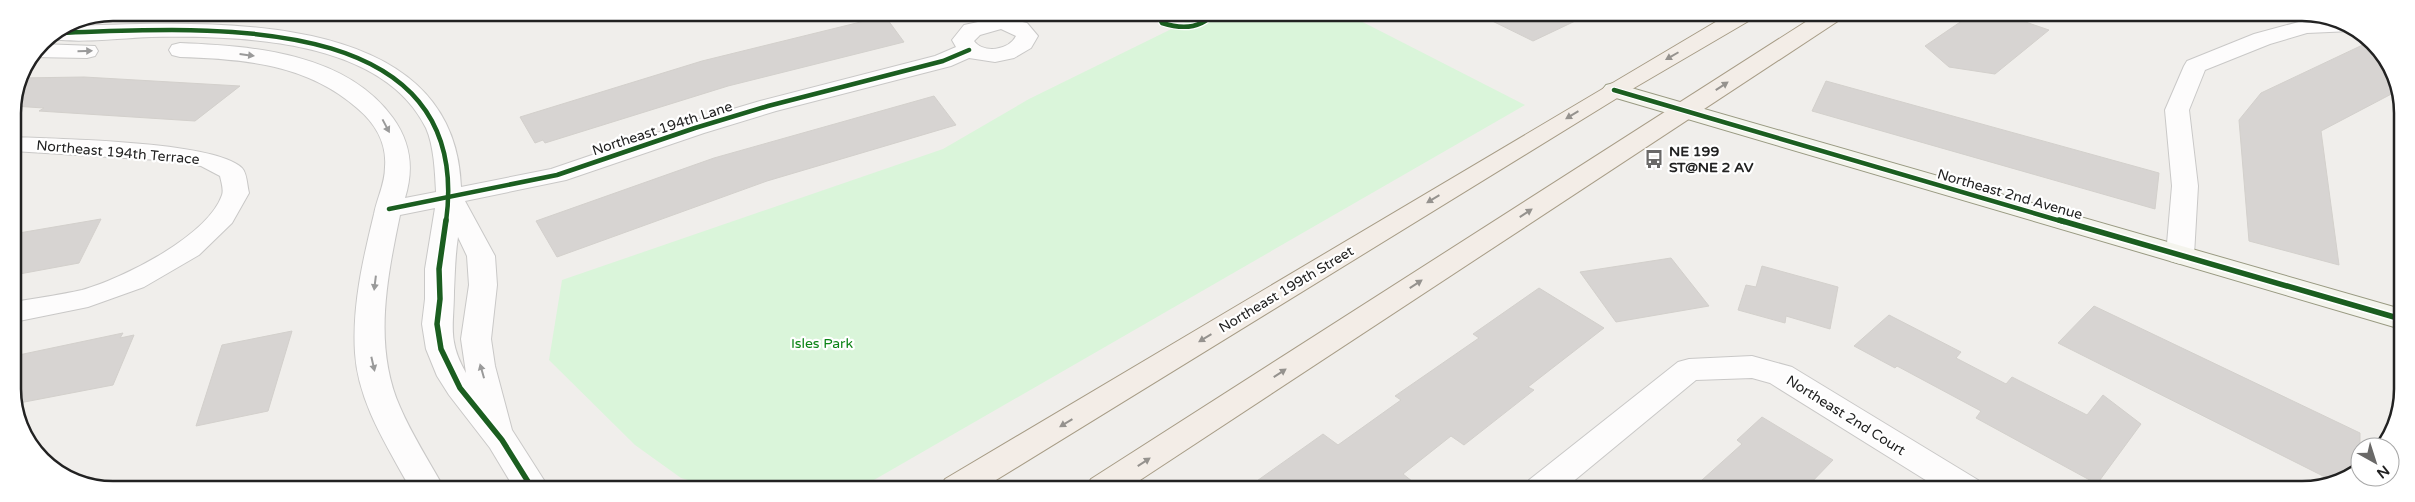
<svg xmlns="http://www.w3.org/2000/svg" width="2415" height="502" font-family="'Varela Round',sans-serif">
<style>
.park{fill:#daf5da}
.building{fill:#d7d4d2;stroke:#d3d0cc}
.lines{fill:none;stroke-linecap:round;stroke-linejoin:round}
.street-casing{stroke:#c9c8c7;stroke-width:2}
.secondary-casing{stroke:#999a82;stroke-width:2}
.primary-casing{stroke:#a79c86;stroke-width:2}
.street{fill:#fdfcfc;fill-rule:evenodd}
.secondary{fill:#f4f4ed;fill-rule:evenodd}
.primary{fill:#f3ede7;fill-rule:evenodd}
.cycleway-far1-casing{stroke:#fff;stroke-width:7}
.cycleway-casing{stroke:#fff;stroke-width:9}
.cycleway-far1{stroke:#1b5e20;stroke-width:4.5}
.cycleway{stroke:#1b5e20;stroke-width:5.5}
.oneway{fill:#9a9a9a}
.oneway2{fill:#95928e}
.labels{text-anchor:middle;stroke-width:4.5;stroke-linejoin:round;paint-order:stroke}
.street-label{font-size:14px;fill:#222;stroke:#fff}
.poi-label{font-size:14px;font-weight:bold;fill:#222;stroke:#fff;text-anchor:start}
.park-label{font-size:14px;fill:#0c8416;stroke:#fff}
.rim{fill:none;stroke:#222;stroke-width:2.5}
</style>
<rect width="100%" height="100%" fill="#f0eeeb"/>
<!-- park -->
<path class="park" d="M1204,13L1347,14L1525,105L860,488H716L681,478L635,445L549,360L562,280L943,149L1029,99Z"/>
<!-- building -->
<g class="building">
<path d="M1478,14H1590L1533,41Z"/>
<path d="M1972,14H2002L2049,30L1995,74L1949,67L1925,46Z"/>
<path d="M885,16L904,42L728,86L545,143L543,140L535,143L520,117L702,61Z"/>
<path d="M2371,41L2399,90L2321,131L2339,265L2249,241L2239,120L2261,93Z"/>
<path d="M84,77L240,86L195,121L39,111L44,108L13,106L19,78Z"/>
<path d="M1826,81L2159,173L2155,209L1812,111Z"/>
<path d="M934,96L956,125L767,181L557,257L536,221L714,158Z"/>
<path d="M101,219L79,263L14,275L13,234Z"/>
<path d="M1671,258L1709,306L1616,322L1580,272Z"/>
<path d="M1762,266L1838,287L1830,329L1786,316L1785,323L1738,310L1746,285L1756,287Z"/>
<path d="M1539,288L1604,328L1528,387L1534,390L1464,445L1451,436L1403,474L1422,489L1247,488L1323,434L1338,445L1401,400L1395,396L1479,338L1473,334Z"/>
<path d="M2094,306L2360,433V468L2331,480L2058,343Z"/>
<path d="M1889,315L1961,352L1956,358L2006,384L2012,377L2087,415L2103,395L2141,424L2097,484L1976,418L1981,411L1897,366L1895,368L1854,346Z"/>
<path d="M292,331L268,411L196,426L222,345Z"/>
<path d="M123,333L120,338L134,335L113,385L14,404V356Z"/>
<path d="M1762,417L1833,460L1805,489H1692L1742,444L1737,440Z"/>
</g>
<g class="lines">
<!-- street casing -->
<g class="street-casing">
<g id="street">
<path d="M1001,17L1027,23L1038,36L1031,48L1014,58L995,62L969,58L951,66L776,111L704,133L566,180L465,201L495,256L497,285L491,339L495,366L512,430L549,488H514L490,448L449,395L437,376L426,349L422,324L425,299V269L435,208L400,215C387,278 373,346 400,407C412,435 429,461 444,488H410C387,446 358,402 355,353C352,306 363,259 374,214C377,198 385,184 385,167C387,143 375,123 357,108C307,64 244,59 180,57L172,55L169,50L172,45L180,43C253,46 346,53 393,118C411,143 414,169 405,198L436,192C435,172 434,146 426,128C381,37 237,36 151,37C123,38 73,44 48,38L66,26C194,23 455,1 461,187L551,169L686,123L760,101L935,56L956,47L952,40L964,25ZM1001,29L1016,36C1009,50 984,54 974,41L980,35ZM458,237L467,256L469,285L461,339L466,373C447,340 454,325 454,291C455,273 455,256 458,237Z"/>
<path d="M2306,20H2331L2352,31L2307,33L2270,44L2205,70L2189,110L2198,186L2194,255L2190,261L2180,264L2170,261L2166,255L2172,186L2165,110L2184,66L2187,61L2254,34Z"/>
<path d="M40,44L95,46L98,51L95,56L87,58L32,57Z"/>
<path d="M13,137C56,139 215,141 242,168C247,173 247,185 249,193L232,223L199,255L144,287L88,307L14,322V302C36,298 60,295 82,290C122,279 208,236 222,195C224,190 221,181 220,176L201,166L174,161L13,151Z"/>
<path d="M1752,356L1792,367L1978,480L1983,489H1940L1770,383L1752,378L1696,380L1564,489H1524L1529,480L1678,362L1689,359Z"/>
</g>
</g>
<!-- secondary casing -->
<g class="secondary-casing">
<path id="secondary" d="M1614,83L2401,309V329L1606,95L1602,90L1606,85Z"/>
</g>
<!-- primary casing -->
<g class="primary-casing">
<g id="primary">
<path d="M1729,14H1755L1752,19L1622,95L983,488H940L945,479Z"/>
<path d="M1818,14H1844L1841,19L1128,488H1086L1091,479Z"/>
</g>
</g>
<!-- street -->
<use href="#street" class="street"/>
<!-- secondary -->
<use href="#secondary" class="secondary"/>
<!-- primary -->
<use href="#primary" class="primary"/>
<!-- cycleway-far1 casing -->
<g class="cycleway-far1-casing">
<g id="cycleway-far1">
<path d="M1157,13L1162,23C1181,29 1201,29 1214,13"/>
<path d="M55,33C195,29 476,3 446,222"/>
<path d="M1614,90L2064,222"/>
<path d="M389,209L557,175L695,128L768,106L943,61L969,50"/>
</g>
</g>
<!-- cycleway casing -->
<g class="cycleway-casing">
<g id="cycleway">
<path d="M446,220L439,269L440,299L437,324L441,349L460,388L502,440L532,488"/>
<path d="M2059,220L2401,319"/>
</g>
</g>
<!-- cycleway-far1 -->
<use href="#cycleway-far1" class="cycleway-far1"/>
<!-- cycleway -->
<use href="#cycleway" class="cycleway"/>
</g>
<!-- one-way arrows -->
<defs><path id="oneway-solid" d="M-6-.8H1V-3.2L6.5 0L1 3.2V.8H-6Z" transform="scale(1.25)"/></defs>
<g class="oneway">
<use href="#oneway-solid" transform="translate(85 51) rotate(-1)"/>
<use href="#oneway-solid" transform="translate(247 55) rotate(7)"/>
<use href="#oneway-solid" transform="translate(386 126) rotate(62)"/>
<use href="#oneway-solid" transform="translate(375 283) rotate(97)"/>
<use href="#oneway-solid" transform="translate(373 364) rotate(77)"/>
<use href="#oneway-solid" transform="translate(482 371) rotate(-106)"/>
</g>
<g class="oneway2">
<use href="#oneway-solid" transform="translate(1672 56) rotate(150)"/>
<use href="#oneway-solid" transform="translate(1722 86) rotate(-33)"/>
<use href="#oneway-solid" transform="translate(1572 115) rotate(149)"/>
<use href="#oneway-solid" transform="translate(1433 199) rotate(149)"/>
<use href="#oneway-solid" transform="translate(1526 213) rotate(-33)"/>
<use href="#oneway-solid" transform="translate(1416 284) rotate(-33)"/>
<use href="#oneway-solid" transform="translate(1205 338) rotate(149)"/>
<use href="#oneway-solid" transform="translate(1280 373) rotate(-33)"/>
<use href="#oneway-solid" transform="translate(1066 423) rotate(149)"/>
<use href="#oneway-solid" transform="translate(1144 462) rotate(-33)"/>
</g>
<!-- icons -->
<defs>
<g id="bus-bare" transform="scale(1.5)"><path d="M-5-6H5V4H4V6H2V4H-2V6H-4V4H-5ZM-3.5-4V0h7V-4ZM-3.5 1.2v1.5H-2V1.2ZM2 1.2v1.5H3.5V1.2Z" fill="#6a6968" stroke="#fff" stroke-width="2.5" paint-order="stroke"/></g>
</defs>
<g fill-rule="evenodd">
<use href="#bus-bare" x="1654" y="159"/>
</g>
<g class="labels">
<!-- street labels -->
<g class="street-label">
<text transform="translate(662 128) rotate(-18)" y="5">Northeast 194th Lane</text>
<text transform="translate(118 152) rotate(5)" y="5">Northeast 194th Terrace</text>
<text transform="translate(2010 194) rotate(16)" y="5">Northeast 2nd Avenue</text>
<text transform="translate(1286 289) rotate(-31)" y="5">Northeast 199th Street</text>
<text transform="translate(1846 415) rotate(32)" y="5">Northeast 2nd Court</text>
</g>
<!-- poi labels -->
<g class="poi-label">
<text x="1669" y="156">NE 199<tspan x="1669" dy="16">ST@NE 2 AV</tspan></text>
</g>
<!-- park labels -->
<g class="park-label">
<text x="822" y="348">Isles Park</text>
</g>
</g>
<!-- crop -->
<path d="M0 0H2415V502H0ZM113 21H2302A92 92 0 0 1 2394 113V389A92 92 0 0 1 2302 481H113A92 92 0 0 1 21 389V113A92 92 0 0 1 113 21Z" fill="#fff" fill-rule="evenodd"/>
<path class="rim" d="M113 21H2302A92 92 0 0 1 2394 113V389A92 92 0 0 1 2302 481H113A92 92 0 0 1 21 389V113A92 92 0 0 1 113 21Z"/>
<!-- north arrow -->
<g transform="translate(2375 462) rotate(141)"><circle r="24" fill="#ffffff" stroke="#a7a7a7"/>
<path d="M0-4L9 19L0 12L-9 19Z" fill="#6a6968"/>
<text y="-8" font-size="14" font-weight="bold" text-anchor="middle" fill="#222222">N</text>
</g>
</svg>
